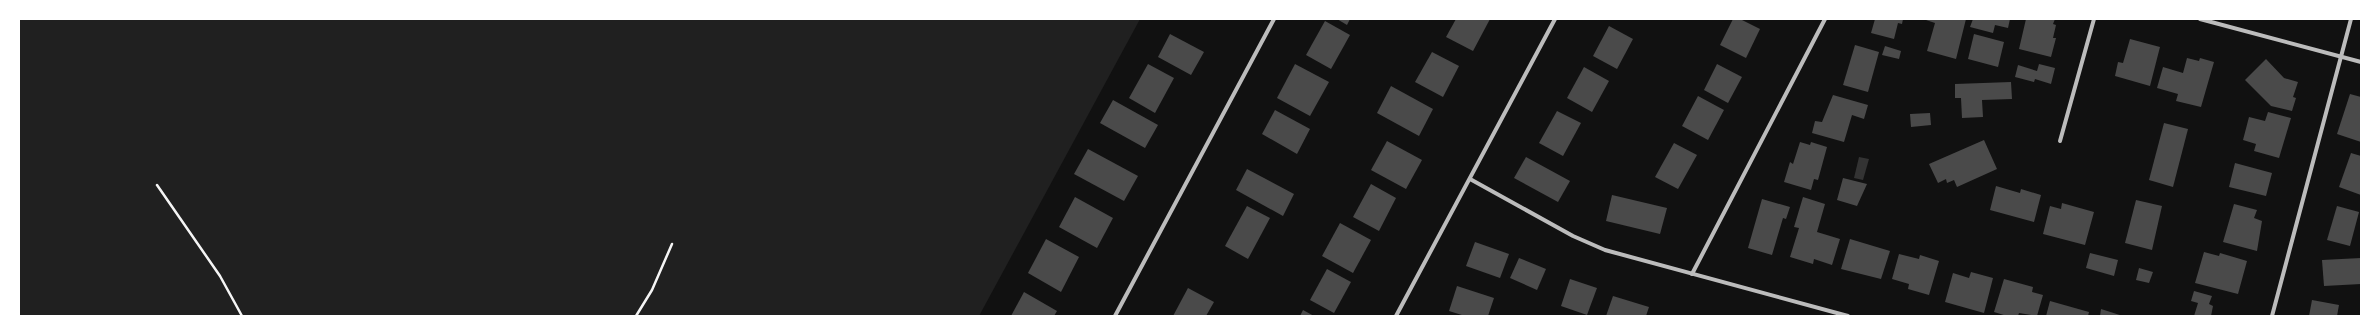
<svg xmlns="http://www.w3.org/2000/svg" width="2380" height="335" font-family="Merriweather,serif">
<style>
.green{fill:#202020}
.water{fill:#333}
.building{fill:#4a4a4a}
.lines{fill:none;stroke-linecap:round;stroke-linejoin:round}
.path{stroke:#f5f5f5;stroke-width:2.5}
.minor{stroke:#bcbcbc;stroke-width:4}
</style>
<rect width="100%" height="100%" fill="#111"/>
<!-- green -->
<path class="green" d="M19,19H1140L979,316H19Z"/>
<!-- water -->
<path class="water" d="M1859,157L1869,159L1863,180L1854,178Z"/>
<!-- building -->
<g class="building">
<path d="M1337,19H1350L1347,25Z"/>
<path d="M1456,19H1490L1473,51L1446,37Z"/>
<path d="M1733,19H1740L1760,29L1746,58L1720,45Z"/>
<path d="M1875,19H1903L1902,24L1898,23L1894,39L1871,33Z"/>
<path d="M1923,19H1966L1956,59L1927,51L1935,23Z"/>
<path d="M1973,19H2010L2008,28L1995,25L1993,33L1970,27Z"/>
<path d="M2026,19H2055L2053,24L2056,25L2053,38H2056L2051,57L2019,49Z"/>
<path d="M1325,21L1350,35L1331,69L1306,55Z"/>
<path d="M1609,26L1633,39L1617,69L1593,56Z"/>
<path d="M1170,34L1204,52L1191,75L1158,57Z"/>
<path d="M1974,34L2004,42L1998,67L1968,59Z"/>
<path d="M2130,39L2160,47L2150,86L2115,76L2118,62L2123,63Z"/>
<path d="M1855,45L1879,52L1868,92L1843,85Z"/>
<path d="M1885,46L1901,51L1899,59L1882,55Z"/>
<path d="M1432,52L1459,66L1443,97L1415,82Z"/>
<path d="M2187,58L2199,61L2200,58L2214,62L2201,107L2176,101L2178,94L2157,88L2163,67L2183,73Z"/>
<path d="M2266,59L2284,78L2298,82L2293,97L2296,98L2292,111L2271,106L2245,80Z"/>
<path d="M1148,64L1174,78L1155,113L1129,98Z"/>
<path d="M1295,64L1329,82L1310,116L1277,98Z"/>
<path d="M1717,64L1742,77L1728,103L1704,90Z"/>
<path d="M2039,64L2055,68L2051,84L2035,79L2034,82L2015,77L2018,65L2037,71Z"/>
<path d="M1584,67L1609,81L1592,112L1567,98Z"/>
<path d="M2011,82L2012,99L1982,100L1983,117L1962,118L1961,98H1955V84Z"/>
<path d="M1391,86L1433,109L1419,136L1377,113Z"/>
<path d="M2350,94L2361,97V142L2337,134Z"/>
<path d="M1833,95L1868,105L1864,119L1852,115L1844,142L1812,133L1815,121L1822,122Z"/>
<path d="M1698,96L1724,110L1708,140L1682,126Z"/>
<path d="M1113,100L1158,125L1145,148L1100,123Z"/>
<path d="M1275,110L1310,129L1297,154L1262,134Z"/>
<path d="M1557,111L1581,123L1563,156L1539,143Z"/>
<path d="M2268,112L2291,118L2279,158L2254,151L2256,144L2243,140L2249,117L2265,121Z"/>
<path d="M1930,113L1931,125L1911,127L1910,114Z"/>
<path d="M2164,123L2188,129L2173,187L2149,180Z"/>
<path d="M1984,140L1997,169L1957,187L1954,180L1947,183L1946,179L1938,183L1929,164Z"/>
<path d="M1387,141L1422,160L1406,189L1371,170Z"/>
<path d="M1800,142L1810,145L1811,142L1827,147L1818,180L1814,179L1811,190L1784,182L1790,162L1793,164Z"/>
<path d="M1674,143L1697,155L1678,189L1655,177Z"/>
<path d="M1088,149L1138,176L1124,201L1074,174Z"/>
<path d="M2351,153L2361,156V195L2339,187Z"/>
<path d="M1526,157L1570,181L1558,202L1514,178Z"/>
<path d="M2235,163L2272,173L2266,196L2229,187Z"/>
<path d="M1247,169L1294,194L1283,216L1236,190Z"/>
<path d="M1843,178L1867,184L1857,206L1837,200Z"/>
<path d="M1371,184L1396,198L1379,231L1353,217Z"/>
<path d="M1996,186L2020,193L2021,189L2041,195L2034,222L1990,210Z"/>
<path d="M1612,195L1667,208L1660,234L1606,221Z"/>
<path d="M1075,197L1113,218L1097,248L1059,227Z"/>
<path d="M1803,197L1825,204L1817,232L1840,239L1832,265L1814,259L1813,264L1790,257L1799,228L1794,227Z"/>
<path d="M1762,199L1790,207L1786,219L1783,218L1772,255L1748,248Z"/>
<path d="M2136,200L2162,206L2152,250L2125,243Z"/>
<path d="M2062,203L2094,212L2085,245L2043,234L2050,206L2061,209Z"/>
<path d="M2234,204L2257,210L2254,218L2262,221L2257,251L2223,242Z"/>
<path d="M1247,206L1270,218L1248,259L1225,246Z"/>
<path d="M2337,206L2359,212L2350,246L2327,240Z"/>
<path d="M1340,223L1371,240L1353,273L1322,256Z"/>
<path d="M1046,239L1079,257L1061,292L1028,273Z"/>
<path d="M1850,239L1890,251L1881,279L1841,269Z"/>
<path d="M1475,242L1509,254L1500,278L1466,266Z"/>
<path d="M2204,252L2219,256L2220,253L2247,261L2238,294L2195,283Z"/>
<path d="M2090,253L2118,260L2114,276L2086,268Z"/>
<path d="M1899,254L1919,259L1920,255L1939,261L1929,295L1908,289L1909,284L1892,279Z"/>
<path d="M1519,258L1546,269L1537,290L1510,278Z"/>
<path d="M2361,258V284L2324,286L2322,260Z"/>
<path d="M2139,268L2153,272L2149,283L2136,280Z"/>
<path d="M1327,269L1351,282L1334,313L1310,300Z"/>
<path d="M1971,272L1993,278L1984,313L1945,302L1953,273L1969,278Z"/>
<path d="M1570,279L1597,288L1587,315L1561,306Z"/>
<path d="M2004,279L2033,287L2032,292L2043,295L2037,316L2019,313L2018,316H2007L1994,312Z"/>
<path d="M1457,286L1494,298L1488,316H1465L1449,311Z"/>
<path d="M1188,288L1214,302L1206,316H1173Z"/>
<path d="M2194,291L2212,296L2209,304L2213,306L2211,316H2194L2198,303L2191,301Z"/>
<path d="M1024,292L1057,311L1054,316H1011Z"/>
<path d="M1613,296L1649,307L1646,316H1606Z"/>
<path d="M2312,300L2339,305L2337,316H2309Z"/>
<path d="M2050,301L2089,312L2088,316H2046Z"/>
<path d="M2101,309L2123,316H2100Z"/>
<path d="M1303,310L1314,316H1300Z"/>
</g>
<g class="lines">
<!-- path -->
<g class="path">
<path d="M157,185L220,276L242,316"/>
<path d="M636,316L652,290L672,244"/>
</g>
<!-- minor -->
<g class="minor">
<path d="M2200,19L2361,62"/>
<path d="M2060,141L2094,19"/>
<path d="M1470,179L1573,236L1605,250L1848,316"/>
<path d="M1692,274L1825,19"/>
<path d="M1115,316L1274,19"/>
<path d="M1396,316L1555,19"/>
<path d="M2272,316L2351,19"/>
</g>
</g>
<!-- border -->
<rect width="2380" height="335" fill="none" stroke="#ffffff" stroke-width="40"/>
</svg>
